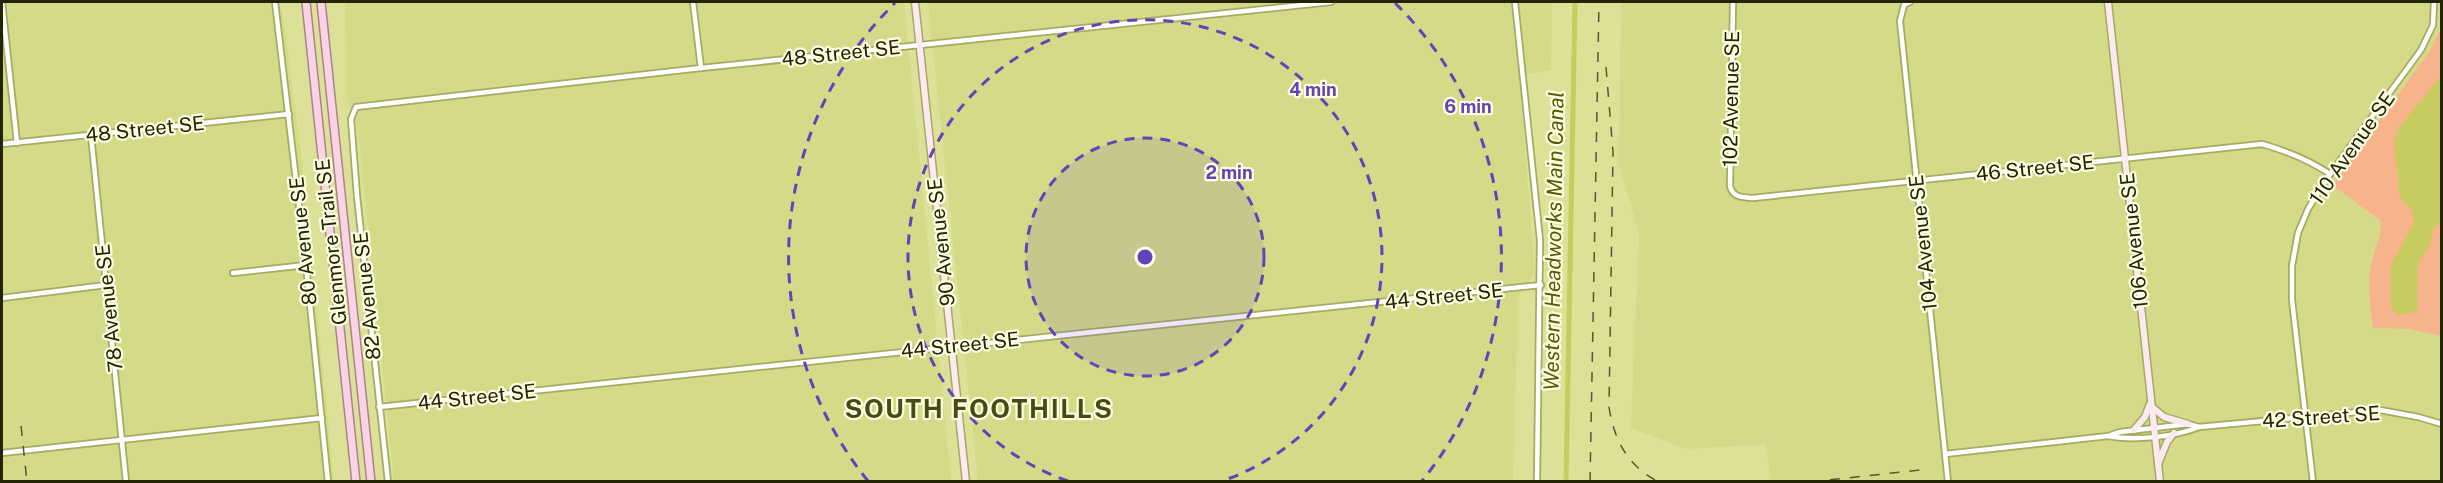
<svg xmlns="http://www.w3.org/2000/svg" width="2443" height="483" font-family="'Public Sans',sans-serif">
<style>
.built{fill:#d4da87}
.green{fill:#f7b38b}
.water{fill:#c6cc5d}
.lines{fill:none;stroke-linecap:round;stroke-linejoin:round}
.canal{stroke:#c6cc5d;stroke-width:5}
.street-casing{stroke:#a6ab62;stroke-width:8}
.secondary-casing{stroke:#a6ab62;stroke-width:9}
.primary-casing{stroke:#ad838a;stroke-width:10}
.street{stroke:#fff;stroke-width:4.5}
.secondary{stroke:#fde9f2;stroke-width:6}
.primary{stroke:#fad3e4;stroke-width:7}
.rail{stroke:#56582d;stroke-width:1.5;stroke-dasharray:10 10;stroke-linecap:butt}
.ring{fill:none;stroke:#6442ba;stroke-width:3;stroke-dasharray:10 8}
.labels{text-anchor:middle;stroke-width:4.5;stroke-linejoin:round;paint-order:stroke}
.street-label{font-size:20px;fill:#232405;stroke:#fcffe1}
.water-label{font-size:21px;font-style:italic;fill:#575a01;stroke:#fcffe1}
.district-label{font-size:26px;font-weight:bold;letter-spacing:1.5px;fill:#484a11;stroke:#fcffe1}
.centre{fill:#6442ba;stroke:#fcffe1;stroke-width:3}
.ring-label{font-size:18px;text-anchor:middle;font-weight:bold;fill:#6442ba;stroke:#fcffe1;stroke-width:4.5;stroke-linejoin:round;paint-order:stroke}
</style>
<rect width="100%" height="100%" fill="#dce197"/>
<!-- built -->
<g class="built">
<path d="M2,2H279L283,16L302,162L334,481H2Z"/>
<path d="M345,2H904L951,481H394L358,127L347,99Z"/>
<path d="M928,2H1552L1551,70L1519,76L1535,274L1518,296L1513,481H978Z"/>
<path d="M1621,2H2441V31L2439,32L2430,51L2413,75L2377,216L2380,220L2382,230L2372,259L2373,328L2409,329L2441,336V481H1771L1766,444L1687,449L1631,428L1639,232L1619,166Z"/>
</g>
<!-- green -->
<path class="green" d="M2441,31V336L2409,329L2373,328C2370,306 2367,283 2372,261C2375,246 2383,236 2380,220L2332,185L2430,51L2439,32Z"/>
<!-- water -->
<path class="water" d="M2441,76V111L2439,116L2442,124L2441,221L2433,230L2429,246L2418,263L2417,312L2399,315L2393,310L2390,301L2391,265L2413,225V211L2400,198L2394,142L2398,129Z"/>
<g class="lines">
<!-- canal -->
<path class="canal" d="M1566,482L1575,2"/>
<!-- street casing -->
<g class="street-casing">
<g id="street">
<path d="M2,2L17,143"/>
<path d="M275,2L306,265L328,482"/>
<path d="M693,2L701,68"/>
<path d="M1515,2L1540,240L1537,482"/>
<path d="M1733,2L1730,186C1733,198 1742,197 1753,198L2262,144C2287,151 2309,160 2330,174"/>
<path d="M1910,2L1904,5L1900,21L1948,482"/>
<path d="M91,135L126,482"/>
<path d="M2,144L289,114"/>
<path d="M233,273L306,265"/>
<path d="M2,298L106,285"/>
<path d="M379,407L1541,285"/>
<path d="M2111,435L2120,432L2188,424L2199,427"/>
<path d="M2,453L322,418"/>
<path d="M1945,454L2108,436C2134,441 2175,437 2199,427L2380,410L2418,417L2442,424"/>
<path d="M388,482L357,196L351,119L356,107L701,68L1331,2"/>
<path d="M2313,482L2292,300V266L2298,233L2308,209L2330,174L2421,50L2433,25L2434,2"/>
</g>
</g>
<!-- secondary casing -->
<g class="secondary-casing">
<g id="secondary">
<path d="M915,2L966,482"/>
<path d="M2108,2L2160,482"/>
<path d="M2152,407L2164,417L2188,424"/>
<path d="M2134,430L2145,417L2150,404"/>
<path d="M2158,464L2167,442L2174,433"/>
</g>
</g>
<!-- primary casing -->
<g class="primary-casing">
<g id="primary">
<path d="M306,2L356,482"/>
<path d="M321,2L371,482"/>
</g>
</g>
<!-- street -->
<use href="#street" class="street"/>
<!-- secondary -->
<use href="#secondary" class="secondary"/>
<!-- primary -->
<use href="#primary" class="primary"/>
<!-- rail -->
<g class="rail">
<path d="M1606,67L1613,152L1609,407C1614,440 1628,467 1659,482"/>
<path d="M21,426L27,482"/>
<path d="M1590,482L1599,2"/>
<path d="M1810,482L1929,469"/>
</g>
</g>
<!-- distance rings -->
<circle cx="1145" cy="257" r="119" fill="#6442ba" fill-opacity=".12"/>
<g class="ring">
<circle cx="1145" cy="257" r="119"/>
<path d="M1068 481A237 237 0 1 1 1222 481"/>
<path d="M868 481A356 356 0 0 1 895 3M1395 3A356 356 0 0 1 1422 481"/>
</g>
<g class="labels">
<!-- street labels -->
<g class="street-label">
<text transform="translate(841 53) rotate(-6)" y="7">48 Street SE</text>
<text transform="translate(1731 99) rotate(-89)" y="7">102 Avenue SE</text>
<text transform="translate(145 129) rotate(-6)" y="7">48 Street SE</text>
<text transform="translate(2352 148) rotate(-55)" y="7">110 Avenue SE</text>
<text transform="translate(2035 168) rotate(-6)" y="7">46 Street SE</text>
<text transform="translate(303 241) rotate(-96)" y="7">80 Avenue SE</text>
<text transform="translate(2134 241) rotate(-96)" y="7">106 Avenue SE</text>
<text transform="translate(331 242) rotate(-96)" y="7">Glenmore Trail SE</text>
<text transform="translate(941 242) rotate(-96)" y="7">90 Avenue SE</text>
<text transform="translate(1923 243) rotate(-96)" y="7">104 Avenue SE</text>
<text transform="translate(367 296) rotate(-96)" y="7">82 Avenue SE</text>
<text transform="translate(1444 296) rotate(-6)" y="7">44 Street SE</text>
<text transform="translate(109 308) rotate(-96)" y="7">78 Avenue SE</text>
<text transform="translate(960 345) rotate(-6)" y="7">44 Street SE</text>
<text transform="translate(477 397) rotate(-6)" y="7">44 Street SE</text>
<text transform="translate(2321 417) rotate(-4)" y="7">42 Street SE</text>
</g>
<!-- water labels -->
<g class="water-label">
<text transform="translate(1554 241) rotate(-89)" y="7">Western Headworks Main Canal</text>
</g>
<!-- district labels -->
<g class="district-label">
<text x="979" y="418">SOUTH FOOTHILLS</text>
</g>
</g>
<circle cx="1145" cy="257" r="9" class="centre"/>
<g class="ring-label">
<text x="1313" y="96">4 min</text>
<text x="1468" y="113">6 min</text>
<text x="1229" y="179">2 min</text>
</g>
<!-- border -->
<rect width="2443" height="483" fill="none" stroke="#232405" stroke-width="6"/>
</svg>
